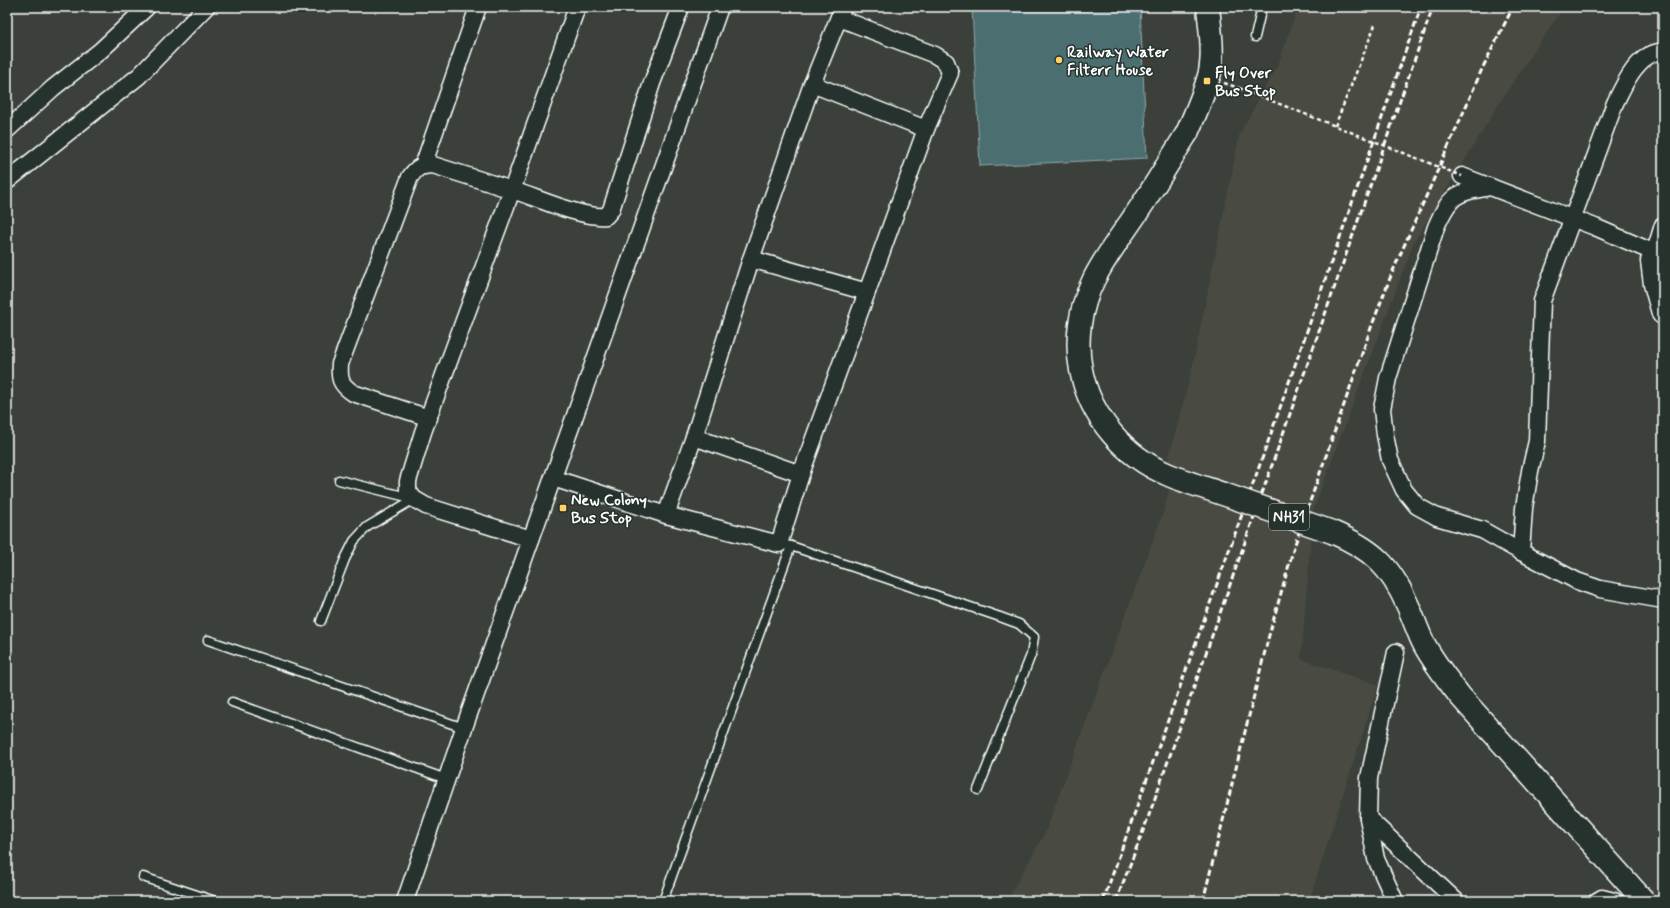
<svg xmlns="http://www.w3.org/2000/svg" width="1670" height="908" font-family="Mynerve,sans-serif">
<style>
.built{fill:#4a4b43}
.water{fill:#4b6e71;stroke:#93a8aa}
.lines{fill:none;stroke-linecap:round;stroke-linejoin:round}
.lane-casing{stroke:#fff;stroke-width:11}
.street-casing{stroke:#fff;stroke-width:19}
.secondary-casing{stroke:#fff;stroke-width:25}
.highway-casing{stroke:#fff;stroke-width:25}
.path{stroke:#fff;stroke-width:2.5;stroke-dasharray:4 3;stroke-linecap:butt}
.lane{stroke:#26332d;stroke-width:8}
.street{stroke:#26332d;stroke-width:16}
.secondary{stroke:#26332d;stroke-width:22}
.highway{stroke:#26332d;stroke-width:22}
.rail{stroke:#fff;stroke-width:3;stroke-dasharray:6 3;stroke-linecap:butt}
.highway-bridge-casing{stroke:#fff;stroke-width:25;stroke-linecap:butt}
.path-bridge{stroke:#fff;stroke-width:2.5;stroke-dasharray:4 3;stroke-linecap:butt}
.highway-bridge{stroke:#26332d;stroke-width:22}
.poi-dot{fill:#ffd166;stroke:#26332d;stroke-width:1.5}
.labels{text-anchor:middle;stroke-width:3;stroke-linejoin:round;paint-order:stroke}
.shield{fill:#26332d;stroke:#bec2c0;stroke-width:1}
.shield-label{font-size:15px;font-weight:bold;fill:#fff}
.poi-label{font-size:16px;font-weight:bold;fill:#fff;stroke:#26332d;text-anchor:start}
</style>
<rect width="100%" height="100%" fill="#3b413a"/>
<filter id="ink" filterUnits="userSpaceOnUse"><feTurbulence type="fractalNoise" baseFrequency=".025" numOctaves="2"/><feDisplacementMap in="SourceGraphic" scale="8" xChannelSelector="R" yChannelSelector="G"/><feConvolveMatrix kernelMatrix="1 2 1 2 8 2 1 2 1" color-interpolation-filters="sRGB"/></filter>
<g filter="url(#ink)">
<!-- built -->
<path class="built" d="M1298,7H1564L1505,94L1414,242L1313,510L1301,659L1378,685L1309,901H1007L1045,833L1165,508L1175,464L1168,461L1192,369L1240,133L1278,65Z"/>
<!-- water -->
<path class="water" d="M972,7H1140L1147,158L980,166Z"/>
<g class="lines">
<!-- lane casing -->
<g class="lane-casing">
<g id="lane">
<path d="M1255,37L1262,7"/>
<path d="M339,480L411,498"/>
<path d="M779,544L791,546L1000,617L1019,624L1034,637L1031,655L978,790"/>
<path d="M321,621L345,559L354,541L367,527L414,499"/>
<path d="M208,640L464,728"/>
<path d="M232,702L446,779"/>
<path d="M143,877L215,901"/>
<path d="M663,901L791,546"/>
</g>
</g>
<!-- street casing -->
<g class="street-casing">
<g id="street">
<path d="M812,84L926,129"/>
<path d="M7,130L53,88L100,51L147,7"/>
<path d="M423,166L478,7"/>
<path d="M1462,176L1595,227L1655,253"/>
<path d="M7,181L139,76L206,7"/>
<path d="M1491,187C1456,193 1451,193 1436,227L1388,378L1382,409L1385,435L1390,460L1404,490L1417,506L1437,517L1482,530L1521,552L1577,581L1600,589L1663,600"/>
<path d="M751,259L867,292"/>
<path d="M1652,261L1663,225"/>
<path d="M429,418L353,393C340,384 339,379 340,364L410,177C418,166 420,166 433,165L512,190L577,7"/>
<path d="M694,437L801,474"/>
<path d="M553,478L666,515L779,544L801,474L867,292L926,129L950,73L946,62L935,55L839,18"/>
<path d="M666,515L694,437L751,259L812,84L843,7"/>
<path d="M531,539L426,506L414,499L408,491V481L423,432L512,190C535,197 584,219 606,216L611,210L652,83L681,7"/>
<path d="M1521,552L1524,508L1530,471L1537,441L1542,301L1615,103C1623,87 1632,66 1648,56C1652,53 1658,52 1663,51"/>
<path d="M1368,818L1456,901"/>
<path d="M405,901L464,728L720,7"/>
<path d="M1395,901L1376,859L1368,818L1369,778L1396,652"/>
<path d="M1597,901L1602,898L1614,901"/>
</g>
</g>
<!-- secondary casing -->
<g class="secondary-casing">
<path id="secondary" d="M1663,257L1652,261L1655,284L1663,313"/>
</g>
<!-- highway casing -->
<g class="highway-casing">
<path id="highway" d="M1187,133C1195,114 1205,93 1210,72C1214,51 1210,28 1208,7"/>
</g>
<!-- path -->
<g class="path">
<path d="M1224,83L1239,88"/>
<path d="M1335,126L1375,25"/>
</g>
<!-- lane -->
<use href="#lane" class="lane"/>
<!-- street -->
<use href="#street" class="street"/>
<!-- secondary -->
<use href="#secondary" class="secondary"/>
<!-- highway -->
<use href="#highway" class="highway"/>
<!-- rail -->
<g class="rail">
<path d="M1103,901L1263,456L1421,7"/>
<path d="M1116,901L1148,818L1433,7"/>
<path d="M1203,901L1268,639L1294,547L1372,325L1392,273L1464,111L1482,69L1513,7"/>
</g>
<!-- highway-bridge casing -->
<g class="highway-bridge-casing">
<path id="highway-bridge" d="M1187,133C1172,157 1157,182 1142,205C1126,230 1107,253 1094,279C1080,307 1075,340 1081,370C1090,417 1125,457 1169,475C1188,483 1209,489 1229,496C1263,508 1298,520 1332,532C1372,549 1390,565 1408,606C1414,619 1418,633 1425,646C1435,664 1447,679 1460,696L1644,901"/>
</g>
<!-- path-bridge -->
<path class="path-bridge" d="M1239,88L1462,176"/>
<!-- highway-bridge -->
<use href="#highway-bridge" class="highway-bridge"/>
</g>
</g>
<!-- markers -->
<g class="poi-dot">
<circle cx="1059" cy="60" r="4"/>
<rect x="1203" y="77" width="8" height="8" rx="2"/>
<rect x="559" y="504" width="8" height="8" rx="2"/>
</g>
<g class="labels">
<!-- shield labels -->
<rect class="shield" x="1269" y="504" width="40" height="26" rx="3"/>
<g class="shield-label">
<text x="1289" y="522">NH31</text>
</g>
<!-- poi labels -->
<g class="poi-label">
<text x="1067" y="57">Railway Water<tspan x="1067" dy="18">Filterr House</tspan></text>
<text x="1215" y="78">Fly Over<tspan x="1215" dy="18">Bus Stop</tspan></text>
<text x="571" y="505">New Colony<tspan x="571" dy="18">Bus Stop</tspan></text>
</g>
</g>
<!-- margin -->
<rect width="1670" height="908" fill="none" stroke="#26332d" stroke-width="24"/>
<rect x="12" y="12" width="1646" height="884" fill="none" stroke="#fff" stroke-width="1.5" filter="url(#ink)"/>
</svg>
